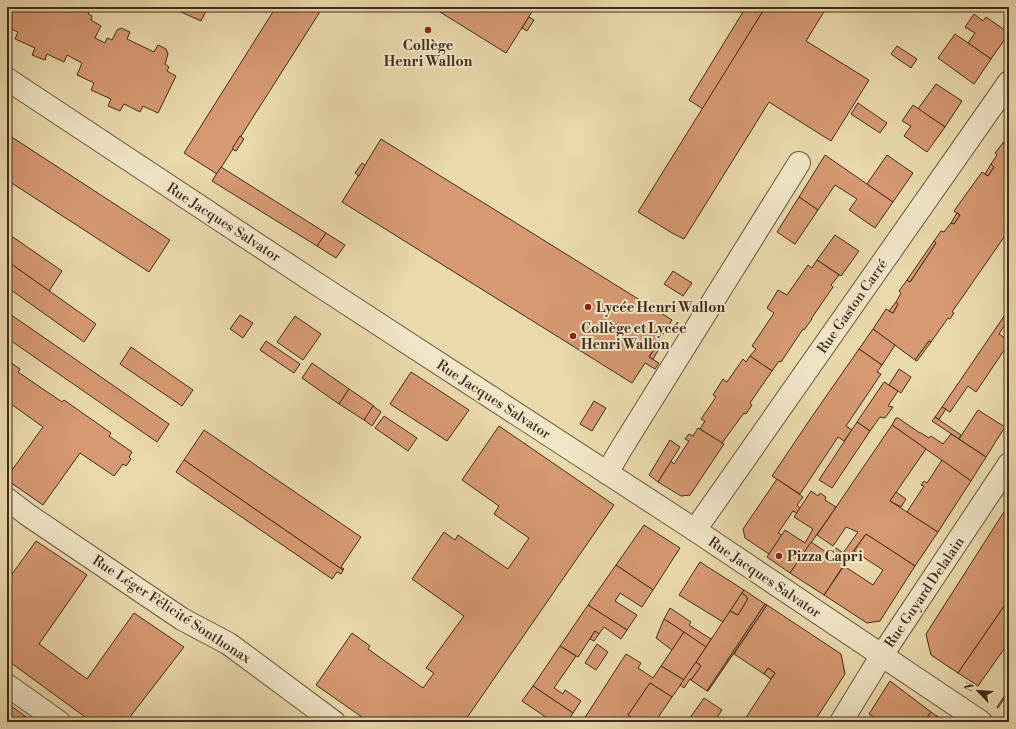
<svg xmlns="http://www.w3.org/2000/svg" width="1016" height="729" font-family="'Libre Bodoni',serif">
<style>
.building{fill:#d69972;stroke:#422c1f}
.lines{fill:none;stroke-linecap:round;stroke-linejoin:round}
.minor-casing{stroke:#6c5742;stroke-width:24}
.minor{stroke:#f1e6c8;stroke-width:22}
.poi-dot{fill:#8f2418;stroke:#f1e6c8;stroke-width:1.5}
.labels{text-anchor:middle;stroke-width:4;stroke-linejoin:round;paint-order:stroke}
.poi-label{font-size:14px;font-weight:bold;fill:#422c1f;stroke:#f1e6c8;text-anchor:start}
.street-label{font-size:14px;fill:#422c1f;stroke:#f1e6c8}
</style>
<rect width="100%" height="100%" fill="#ead9ab"/>
<filter id="stains"><feTurbulence type="fractalNoise" baseFrequency=".005" numOctaves="4"/><feColorMatrix values="0 0 0 0 .2 0 0 0 0 .09 0 0 0 0 .02 0 0 0 .5 -.17"/></filter>
<radialGradient id="worn" r=".72"><stop offset=".6" stop-color="#630" stop-opacity="0"/><stop offset="1" stop-color="#630" stop-opacity=".3"/></radialGradient>
<!-- building -->
<g class="building">
<path d="M10,7H91L88,14L92,16L91,20L101,26L95,38L105,43L107,38L112,40L117,30L121,28L130,32L127,39L154,52L158,45L166,49L168,54L165,64L169,67L167,71L176,76L158,113L143,106L140,112L124,104L120,111L108,106L111,99L91,90L94,83L77,75L82,63L67,55L64,62L47,54L45,60L32,55L35,48L15,39L18,32L7,27V14Z"/>
<path d="M170,7H208L201,21Z"/>
<path d="M276,7H323L217,174L184,153Z"/>
<path d="M432,7H535L506,53Z"/>
<path d="M746,7H756L763,11L703,109L689,100Z"/>
<path d="M756,7H827L806,41L869,80L831,141L769,102L684,239L672,233L638,212L763,11Z"/>
<path d="M974,14L983,21L986,17L1009,33L991,59L968,43L975,33L965,27Z"/>
<path d="M529,17L534,20L527,31L522,28Z"/>
<path d="M955,34L991,59L974,84L938,58Z"/>
<path d="M897,46L917,59L911,68L891,54Z"/>
<path d="M936,84L962,101L945,127L918,109Z"/>
<path d="M858,103L887,123L880,133L851,114Z"/>
<path d="M913,105L945,127L927,152L904,136L911,126L902,121Z"/>
<path d="M1009,133V138L1005,144L1003,143Z"/>
<path d="M7,134L170,240L149,272L7,180Z"/>
<path d="M240,136L244,139L236,151L232,149Z"/>
<path d="M1009,138V230L952,312L954,313L950,319L948,318L931,342L929,341L915,360L873,329L886,309L893,313L898,304L896,302L901,293L899,291L907,280L910,282L936,243L934,241L941,231L944,232L951,223L954,224L960,215L954,211L982,172L988,176L994,167L991,164L997,155L995,153L1003,143L1005,144Z"/>
<path d="M381,139L672,320L649,357L659,363L655,369L645,363L632,383L342,202Z"/>
<path d="M825,155L893,202L875,228L849,210L857,199L835,185L818,210L799,197Z"/>
<path d="M887,155L913,173L893,202L867,184Z"/>
<path d="M362,163L365,165L359,176L355,173Z"/>
<path d="M991,164L994,167L988,176L985,174Z"/>
<path d="M221,167L326,233L317,246L212,181Z"/>
<path d="M799,197L818,210L795,244L777,232Z"/>
<path d="M957,213L960,215L954,224L951,223Z"/>
<path d="M7,233L62,271L49,291L7,261Z"/>
<path d="M326,233L345,245L336,258L317,246Z"/>
<path d="M835,235L859,251L841,276L817,260Z"/>
<path d="M934,241L936,243L910,282L907,280Z"/>
<path d="M817,260L839,275L831,285L833,287L811,319H812L804,330L803,329L781,362L779,361L772,371L750,356L756,349L752,346L774,313L767,308L778,290L787,295L808,265L812,268Z"/>
<path d="M7,261L96,324L84,342L7,287Z"/>
<path d="M673,271L692,283L683,296L664,284Z"/>
<path d="M896,302L898,304L893,313L889,311Z"/>
<path d="M1009,309V318L999,334L1009,341V343L976,392L968,386L950,412L942,407Z"/>
<path d="M7,312L169,424L157,442L7,338Z"/>
<path d="M240,315L253,323L243,338L230,329Z"/>
<path d="M295,316L321,334L303,360L277,342Z"/>
<path d="M873,329L895,345L882,365L859,349Z"/>
<path d="M266,341L300,364L294,373L260,350Z"/>
<path d="M929,341L931,342L917,361L915,360Z"/>
<path d="M131,347L193,390L182,406L120,364Z"/>
<path d="M656,347L659,349L653,359L649,357Z"/>
<path d="M859,349L882,365L877,372L881,374L846,426L852,430L844,441L838,437L800,494L772,476L811,418Z"/>
<path d="M750,356L772,371L750,403L752,405L746,414L744,413L722,443L700,429L705,421L701,419L716,397L713,395L723,379L727,382L743,359L746,362Z"/>
<path d="M7,360L20,369L18,372L62,402L64,400L111,433L109,436L132,452L129,457L131,459L126,466L123,464L114,476L80,453L43,505L7,480V477L43,427L7,401Z"/>
<path d="M312,363L349,389L339,404L302,378Z"/>
<path d="M899,369L911,377L901,393L889,385Z"/>
<path d="M411,372L469,410L447,441L390,404Z"/>
<path d="M884,382L898,391L888,406L893,407L885,418L880,417L870,431L857,422Z"/>
<path d="M349,389L374,406L364,420L339,404Z"/>
<path d="M594,401L606,408L592,431L580,424Z"/>
<path d="M373,406L381,412L372,426L364,420Z"/>
<path d="M942,407L946,409L939,419L935,417Z"/>
<path d="M978,410L1005,427L986,457L959,439Z"/>
<path d="M384,416L417,438L408,451L375,428Z"/>
<path d="M935,417L961,435L959,439L932,421Z"/>
<path d="M896,418H898L920,433H921L929,438L931,436L943,444L951,434L986,457L971,481L892,425Z"/>
<path d="M857,422L870,431L832,488L819,480Z"/>
<path d="M892,425L926,449L890,501L938,532L915,566L866,534L849,557L843,553L858,532L846,527L833,546L817,535Z"/>
<path d="M499,426L614,505L464,722H369L316,685L352,633L370,646L368,649L423,688L434,673L426,668L464,616L412,579L444,532L455,540L458,535L508,569L529,538L494,514L499,506L462,480Z"/>
<path d="M698,428L724,444L690,495L681,496L658,482L671,461L674,464L689,441L685,439L689,434L693,436Z"/>
<path d="M204,430L361,537L341,567L344,569L343,570L184,460Z"/>
<path d="M670,440L680,447L658,482L649,475Z"/>
<path d="M184,460L343,570L341,574L337,572L332,579L176,472Z"/>
<path d="M942,460L971,481L938,532L907,512L924,486L921,485L924,481L927,483Z"/>
<path d="M777,479L803,497L797,505L800,508L797,513L793,511L778,533L782,535L769,554L745,538L743,529Z"/>
<path d="M811,491L818,496L820,493L826,497L825,500L836,507L790,573L767,557L785,530L805,543L813,529L794,517Z"/>
<path d="M896,492L906,499L901,507L890,501Z"/>
<path d="M1009,498V508L1004,505Z"/>
<path d="M1007,507L1009,508V599L958,673L931,655L926,634Z"/>
<path d="M644,525L680,548L653,590L616,565Z"/>
<path d="M866,534L915,566L880,621L867,623L824,595L844,566L873,585L883,570L854,551Z"/>
<path d="M36,541L87,575L39,644L87,679L134,613L184,647L126,722H92L7,660V581Z"/>
<path d="M811,542L826,552L825,555L837,563L841,557L834,552L836,548L849,557L824,595L790,573Z"/>
<path d="M700,562L744,590L723,622L679,595Z"/>
<path d="M616,565L653,590L642,607L620,593L615,601L637,615L627,630L588,605Z"/>
<path d="M744,590L765,604L707,691L691,680L701,666L696,662L730,611L738,615L747,600V597L742,593Z"/>
<path d="M742,593L747,597V600L738,615L730,611Z"/>
<path d="M1009,599V638L1008,639L1009,640V642L978,686L958,673Z"/>
<path d="M765,604L767,605L708,691H707Z"/>
<path d="M588,605L627,630L621,639L604,627L599,634L595,631L578,657L560,646Z"/>
<path d="M767,605L841,654L845,674L814,722H743L775,673L768,668L764,674L734,654Z"/>
<path d="M670,608L691,622L689,625L711,639L706,647L664,619Z"/>
<path d="M664,619L684,632L672,650L656,638Z"/>
<path d="M595,631L599,634L594,641L590,639Z"/>
<path d="M684,632L706,647L684,680L661,666Z"/>
<path d="M597,644L608,652L596,670L585,663Z"/>
<path d="M560,646L576,656L554,688L563,694L565,690L581,701L573,713L533,686Z"/>
<path d="M626,654L641,663L638,668L653,678L661,666L684,680L672,697L650,683L628,715L638,722H582Z"/>
<path d="M696,662L701,666L691,680L690,679L684,688L680,685Z"/>
<path d="M768,668L775,673L771,679L764,674Z"/>
<path d="M890,681L931,712L924,722H882L869,714Z"/>
<path d="M650,683L672,697L655,722H638L628,715Z"/>
<path d="M533,686L573,713L567,722H553L522,701Z"/>
<path d="M1009,689V691L998,708L997,707Z"/>
<path d="M704,698L722,710L714,722H687Z"/>
<path d="M7,703L33,722H7Z"/>
<path d="M931,712L946,722H924Z"/>
</g>
<g class="lines">
<!-- minor casing -->
<g class="minor-casing">
<g id="minor">
<path d="M7,79L314,282L695,530L981,722"/>
<path d="M607,473L621,449L799,163"/>
<path d="M7,499L28,515L182,619L229,644L334,722"/>
<path d="M695,530L1009,82"/>
<path d="M7,685L59,722"/>
<path d="M841,722L882,655L1009,464"/>
</g>
</g>
<!-- minor -->
<use href="#minor" class="minor"/>
</g>
<!-- markers -->
<g class="poi-dot">
<circle cx="428" cy="30" r="4"/>
<circle cx="588" cy="307" r="4"/>
<circle cx="573" cy="336" r="4"/>
<circle cx="779" cy="556" r="4"/>
</g>
<g class="labels">
<!-- poi labels -->
<g class="poi-label">
<text x="428" y="50" text-anchor="middle">Collège<tspan x="428" dy="16">Henri Wallon</tspan></text>
<text x="596" y="312">Lycée Henri Wallon</text>
<text x="581" y="333">Collège et Lycée<tspan x="581" dy="16">Henri Wallon</tspan></text>
<text x="787" y="561">Pizza Capri</text>
</g>
<!-- street labels -->
<g class="street-label">
<text transform="translate(224 222) rotate(33)" y="5">Rue Jacques Salvator</text>
<text transform="translate(852 306) rotate(-55)" y="5">Rue Gaston Carré</text>
<text transform="translate(494 399) rotate(33)" y="5">Rue Jacques Salvator</text>
<text transform="translate(765 577) rotate(34)" y="5">Rue Jacques Salvator</text>
<text transform="translate(924 592) rotate(-56)" y="5">Rue Guyard Delalain</text>
<text transform="translate(172 609) rotate(33)" y="5">Rue Léger Félicité Sonthonax</text>
</g>
</g>
<!-- margin -->
<rect width="1016" height="729" fill="none" stroke="#ead9ab" stroke-width="24"/>
<rect x="8" y="8" width="1000" height="713" fill="none" stroke="#422c1f" stroke-width="2"/>
<rect x="12" y="12" width="992" height="705" fill="none" stroke="#422c1f"/>
<!-- north arrow -->
<g transform="translate(978 691) rotate(295)" stroke="#f1e6c8" stroke-width="3" paint-order="stroke">
<path d="M0-3L7 15L0 10L-7 15Z" fill="#422c1f"/>
<text y="-6" font-size="11" font-weight="bold" text-anchor="middle" fill="#422c1f">N</text>
</g>
<rect width="100%" height="100%" filter="url(#stains)"/>
<rect width="100%" height="100%" fill="url(#worn)"/>
</svg>
